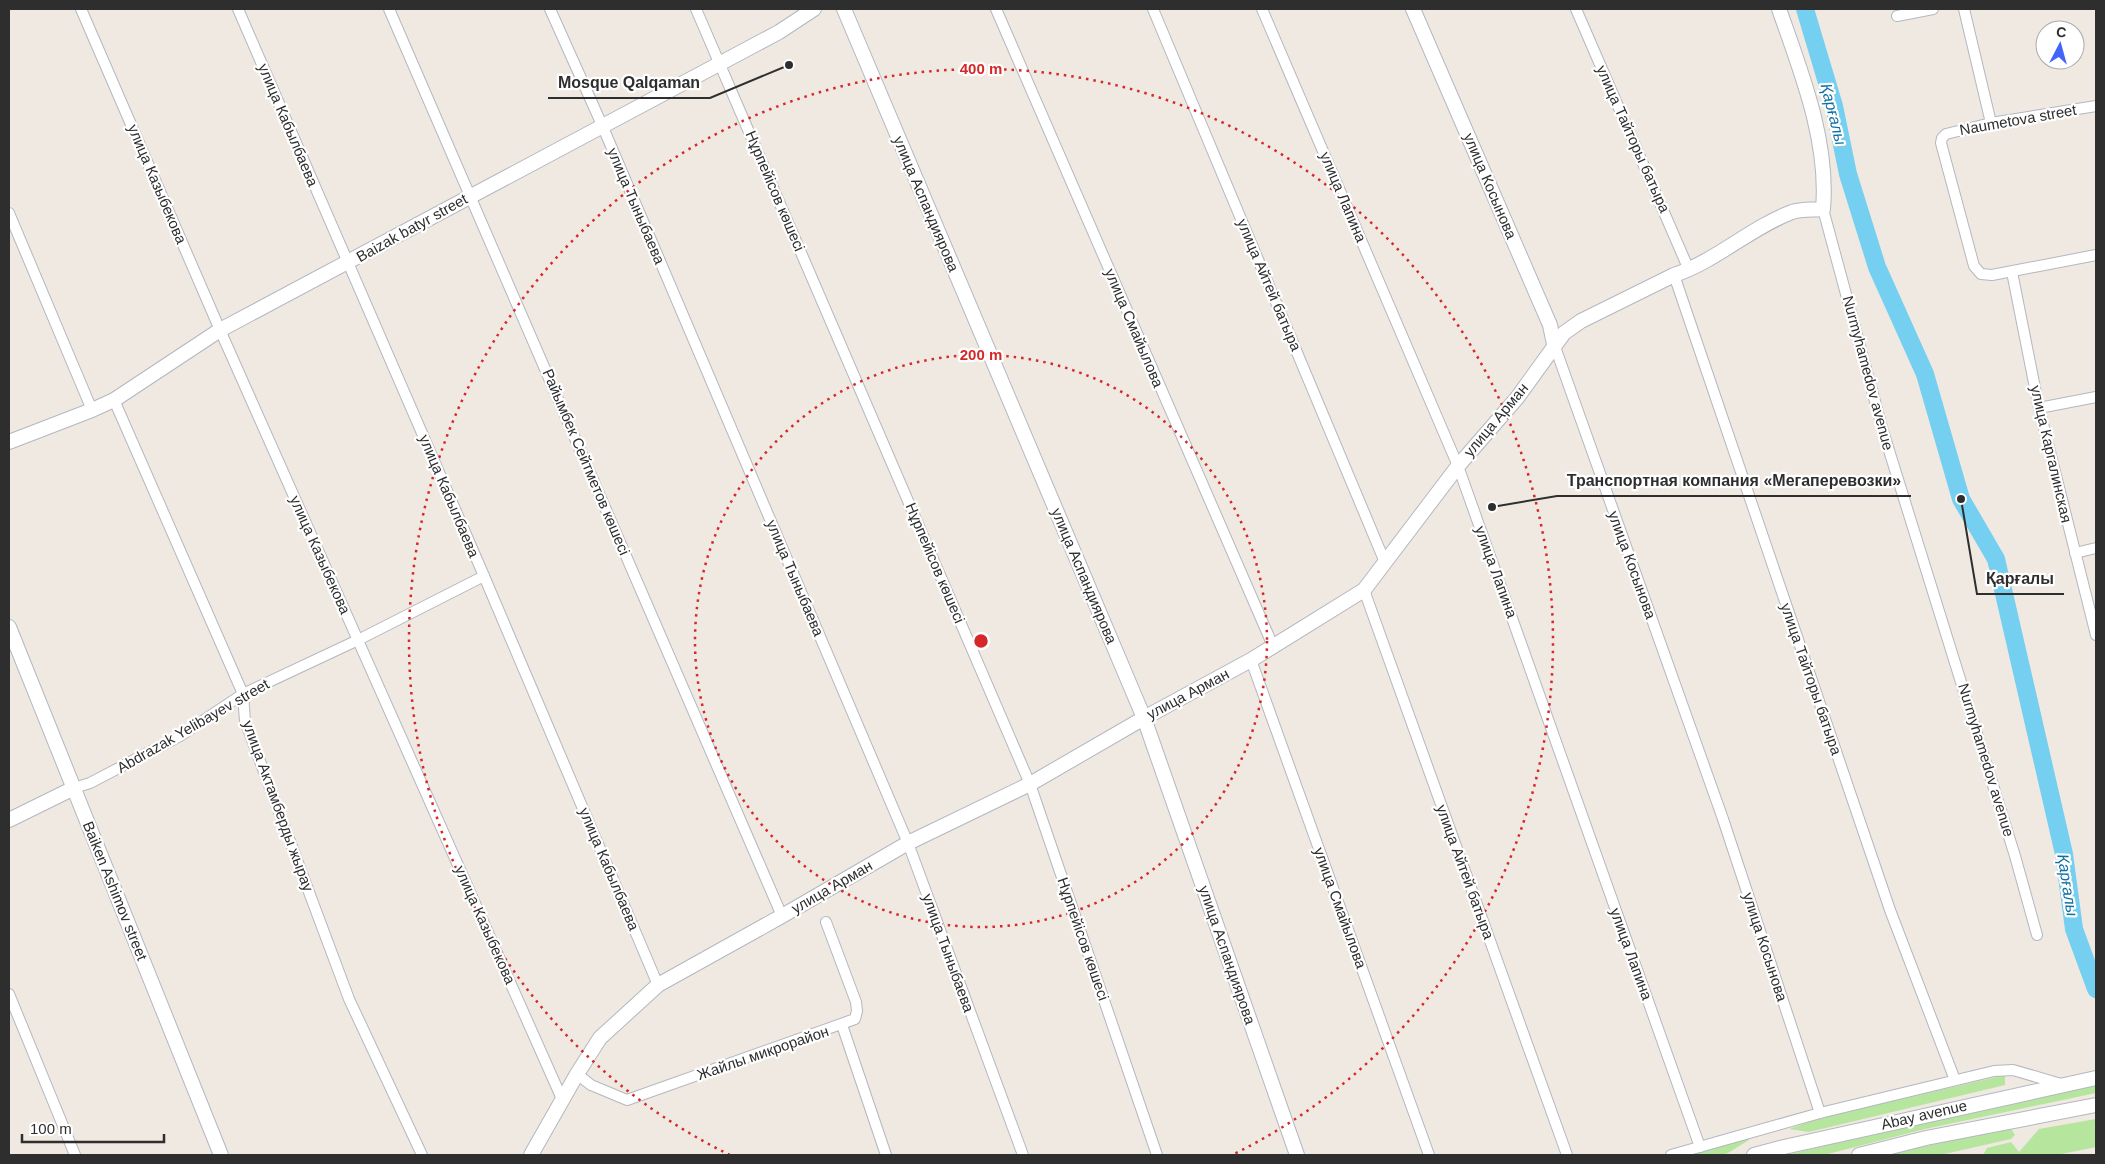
<svg xmlns="http://www.w3.org/2000/svg" width="2105" height="1164" font-family="Arial,sans-serif">
<style>
.green{fill:#b6e59e}
.lines{fill:none;stroke-linecap:round;stroke-linejoin:round}
.river{stroke:#75cff0;stroke-width:18}
.street-casing{stroke:#b4b7c1;stroke-width:12}
.secondary-casing{stroke:#b4b7c1;stroke-width:16}
.street{stroke:#fff;stroke-width:10}
.secondary{stroke:#fff;stroke-width:14}
.ring{fill:none;stroke:#d62828;stroke-width:2.5;stroke-dasharray:2.5 5}
.labels{text-anchor:middle;stroke-width:4.5;stroke-linejoin:round;paint-order:stroke}
.street-label{font-size:15px;fill:#2e2e2e;stroke:#fff}
.water-label{font-size:16px;font-style:italic;fill:#0d6fa3;stroke:#fff}
.centre{fill:#d62828;stroke:#fff;stroke-width:2.5}
.ring-label{font-size:15px;text-anchor:middle;font-weight:bold;fill:#d62828;stroke:#fff;stroke-width:4.5;stroke-linejoin:round;paint-order:stroke}
.leader{fill:none;stroke:#2e2e2e;stroke-width:2}
.callout-dot{fill:#2e2e2e;stroke:#fff;stroke-width:2}
.callout-label{font-size:16px;text-anchor:middle;font-weight:bold;fill:#2e2e2e;stroke:#fff;stroke-width:4.5;stroke-linejoin:round;paint-order:stroke}
</style>
<rect width="100%" height="100%" fill="#efe9e1"/>
<!-- green -->
<g class="green">
<path d="M2005,1075V1085L1809,1132L1789,1129L1820,1118Z"/>
<path d="M2096,1085V1093L1925,1129L1824,1155H1787L1924,1121Z"/>
<path d="M2096,1119V1147L2057,1155H1983L1987,1148L2011,1142L2019,1152L2039,1129Z"/>
<path d="M2010,1127L2015,1135L2011,1139L1940,1155H1887Z"/>
<path d="M1748,1137L1749,1140L1728,1153L1722,1155H1688Z"/>
</g>
<g class="lines">
<!-- river -->
<path class="river" d="M1805,9L1834,106L1848,174L1877,267L1925,374L1961,499L1996,559L2064,854L2074,929L2096,989"/>
<!-- street casing -->
<g class="street-casing">
<g id="street">
<path d="M81,9L220,330L562,1099"/>
<path d="M238,9L484,576L658,985"/>
<path d="M389,9L782,916"/>
<path d="M550,9L602,125L908,843L1023,1155"/>
<path d="M696,9L1030,784L1157,1155"/>
<path d="M996,9L1273,646"/>
<path d="M1153,9L1384,560"/>
<path d="M1262,9L1458,466L1700,1147"/>
<path d="M1576,9L1689,270"/>
<path d="M1964,9L1991,123"/>
<path d="M1897,16L1933,9"/>
<path d="M2096,106L1991,123L1946,134L1942,138L1941,143L1974,266L1981,274L1992,275L2096,255"/>
<path d="M1823,209L1883,431L2015,856L2037,935"/>
<path d="M9,213L92,410"/>
<path d="M2012,272L2039,408L2096,635"/>
<path d="M1674,275L1890,910L1955,1080"/>
<path d="M1554,344L1723,819L1820,1113"/>
<path d="M114,400L243,694L245,721L349,999L422,1155"/>
<path d="M2039,408L2096,397"/>
<path d="M2075,553L2096,548"/>
<path d="M1364,590L1567,1155"/>
<path d="M1251,660L1429,1155"/>
<path d="M74,788L90,783L180,736L243,694L358,640L484,576"/>
<path d="M9,994L75,1155"/>
<path d="M842,1025L886,1155"/>
<path d="M577,1074L591,1085L627,1100L855,1019L857,1011L856,1002L826,922"/>
<path d="M1671,1155L1820,1113L1994,1071L2013,1070L2061,1084"/>
</g>
</g>
<!-- secondary casing -->
<g class="secondary-casing">
<g id="secondary">
<path d="M844,9L1144,718L1297,1155"/>
<path d="M1413,9L1550,325L1554,344"/>
<path d="M9,442L92,410L114,400L220,330L779,32L814,9"/>
<path d="M9,627L221,1155"/>
<path d="M9,820L74,788"/>
<path d="M531,1155L577,1074L600,1038L658,985L782,916L908,843L1030,784L1144,718L1251,660L1364,590L1458,466L1517,398L1564,333L1581,321L1674,275C1716,261 1750,228 1792,212C1801,209 1813,210 1823,209C1829,141 1801,72 1779,9"/>
<path d="M1754,1155L1784,1147L2096,1078"/>
<path d="M1859,1155L1926,1138L2096,1105"/>
</g>
</g>
<!-- street -->
<use href="#street" class="street"/>
<!-- secondary -->
<use href="#secondary" class="secondary"/>
</g>
<!-- distance rings -->
<g class="ring">
<circle cx="981" cy="641" r="286"/>
<path d="M730 1155A572 572 0 1 1 1232 1155"/>
</g>
<g class="labels">
<!-- street labels -->
<g class="street-label">
<text transform="translate(2018 120) rotate(-10)" y="5">Naumetova street</text>
<text transform="translate(288 125) rotate(67)" y="5">улица Кабылбаева</text>
<text transform="translate(1633 139) rotate(66)" y="5">улица Тайторы батыра</text>
<text transform="translate(157 184) rotate(67)" y="5">улица Казыбекова</text>
<text transform="translate(1490 186) rotate(67)" y="5">улица Косынова</text>
<text transform="translate(775 191) rotate(67)" y="5">Нұрпейісов көшесі</text>
<text transform="translate(1343 197) rotate(67)" y="5">улица Лапина</text>
<text transform="translate(926 204) rotate(67)" y="5">улица Аспандиярова</text>
<text transform="translate(636 206) rotate(67)" y="5">улица Тыныбаева</text>
<text transform="translate(412 228) rotate(-29)" y="5">Baizak batyr street</text>
<text transform="translate(1269 285) rotate(67)" y="5">улица Айтей батыра</text>
<text transform="translate(1134 328) rotate(67)" y="5">улица Смайылова</text>
<text transform="translate(1868 373) rotate(75)" y="5">Nurmyhamedov avenue</text>
<text transform="translate(1496 420) rotate(-50)" y="5">улица Арман</text>
<text transform="translate(2051 454) rotate(77)" y="5">улица Каргалинская</text>
<text transform="translate(586 462) rotate(67)" y="5">Райымбек Сейтметов көшесі</text>
<text transform="translate(449 496) rotate(67)" y="5">улица Кабылбаева</text>
<text transform="translate(320 555) rotate(66)" y="5">улица Казыбекова</text>
<text transform="translate(935 563) rotate(67)" y="5">Нұрпейісов көшесі</text>
<text transform="translate(1632 565) rotate(70)" y="5">улица Косынова</text>
<text transform="translate(1496 572) rotate(70)" y="5">улица Лапина</text>
<text transform="translate(1084 576) rotate(67)" y="5">улица Аспандиярова</text>
<text transform="translate(795 578) rotate(67)" y="5">улица Тыныбаева</text>
<text transform="translate(1811 679) rotate(71)" y="5">улица Тайторы батыра</text>
<text transform="translate(1188 694) rotate(-28)" y="5">улица Арман</text>
<text transform="translate(193 726) rotate(-30)" y="5">Abdrazak Yelibayev street</text>
<text transform="translate(1986 760) rotate(73)" y="5">Nurmyhamedov avenue</text>
<text transform="translate(278 806) rotate(70)" y="5">улица Актамберды жырау</text>
<text transform="translate(609 869) rotate(67)" y="5">улица Кабылбаева</text>
<text transform="translate(1465 872) rotate(70)" y="5">улица Айтей батыра</text>
<text transform="translate(832 887) rotate(-30)" y="5">улица Арман</text>
<text transform="translate(115 891) rotate(68)" y="5">Baiken Ashimov street</text>
<text transform="translate(1340 908) rotate(70)" y="5">улица Смайылова</text>
<text transform="translate(485 925) rotate(66)" y="5">улица Казыбекова</text>
<text transform="translate(1083 939) rotate(71)" y="5">Нұрпейісов көшесі</text>
<text transform="translate(1765 947) rotate(72)" y="5">улица Косынова</text>
<text transform="translate(948 953) rotate(70)" y="5">улица Тыныбаева</text>
<text transform="translate(1631 954) rotate(70)" y="5">улица Лапина</text>
<text transform="translate(1227 955) rotate(71)" y="5">улица Аспандиярова</text>
<text transform="translate(763 1053) rotate(-19)" y="5">Жайлы микрорайон</text>
<text transform="translate(1924 1115) rotate(-13)" y="5">Abay avenue</text>
</g>
<!-- water labels -->
<g class="water-label">
<text transform="translate(1834 114) rotate(76)" y="6">Қарғалы</text>
<text transform="translate(2068 885) rotate(81)" y="6">Қарғалы</text>
</g>
</g>
<circle cx="981" cy="641" r="8" class="centre"/>
<g class="ring-label">
<text x="981" y="74">400 m</text>
<text x="981" y="360">200 m</text>
</g>
<!-- callouts -->
<path class="leader" d="M789 65L710 98H548M1492 507L1557 496H1911M1961 499L1977 594H2064"/>
<g class="callout-dot">
<circle cx="789" cy="65" r="5"/>
<circle cx="1492" cy="507" r="5"/>
<circle cx="1961" cy="499" r="5"/>
</g>
<g class="callout-label">
<text x="629" y="88">Mosque Qalqaman</text>
<text x="1734" y="486">Транспортная компания «Мегаперевозки»</text>
<text x="2020" y="584">Қарғалы</text>
</g>
<!-- border -->
<rect width="2105" height="1164" fill="none" stroke="#2e2e2e" stroke-width="20"/>
<!-- north arrow -->
<g transform="translate(2060 45) rotate(6)"><circle r="24" fill="#ffffff" stroke="#ababab"/>
<path d="M0-4L9 19L0 12L-9 19Z" fill="#4264fb"/>
<text y="-8" font-size="14" font-weight="bold" text-anchor="middle" fill="#2e2e2e">С</text>
</g>
<!-- scale -->
<path d="M22 1134v8h142v-8" fill="none" stroke="#2e2e2e" stroke-width="2.5"/>
<text x="30" y="1134" font-size="15" fill="#2e2e2e" stroke="#ffffff" stroke-width="4" paint-order="stroke">100 m</text>
</svg>
